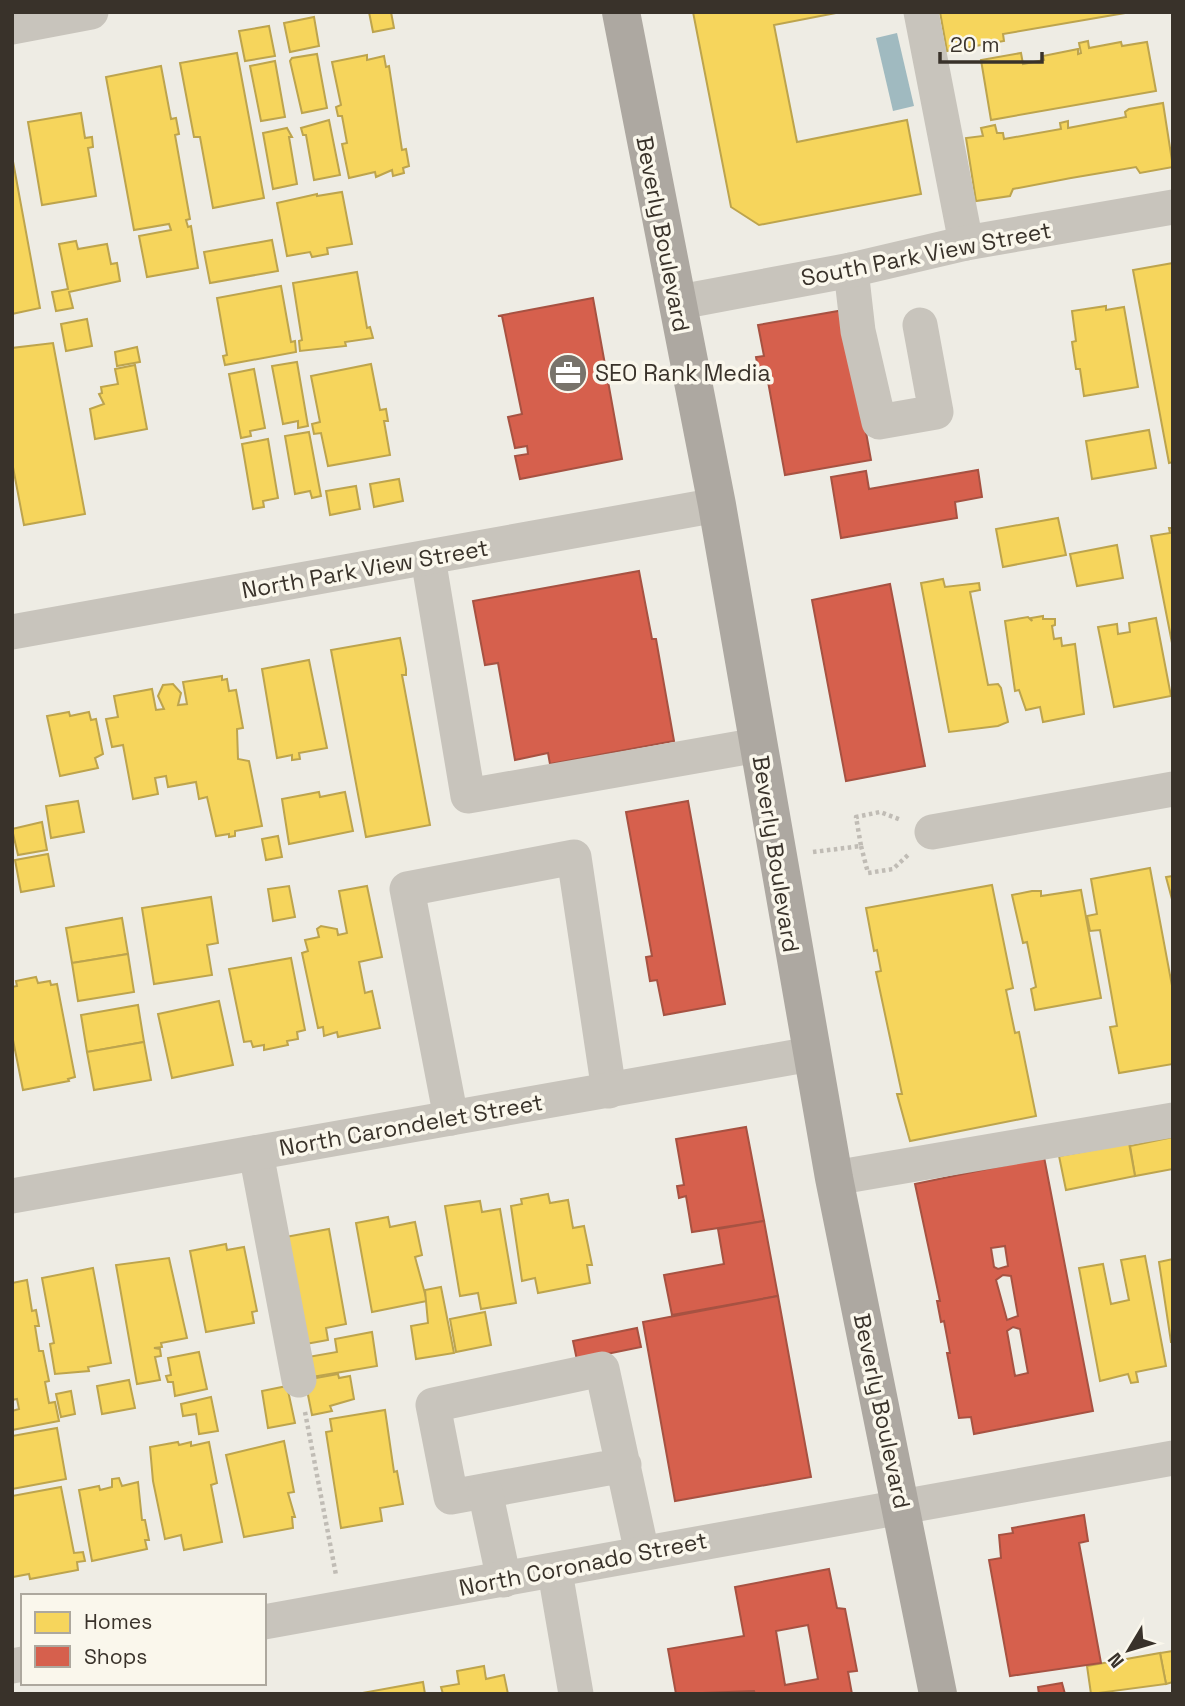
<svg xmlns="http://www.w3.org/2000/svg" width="1185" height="1706" font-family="'Space Grotesk',sans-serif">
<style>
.water{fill:#a0bac0}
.homes{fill:#f6d55c;stroke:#bda44d;stroke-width:2}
.shops{fill:#d6604d;stroke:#a75242;stroke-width:2;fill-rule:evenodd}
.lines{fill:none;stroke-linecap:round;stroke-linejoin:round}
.path{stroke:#c0bcb5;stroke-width:4.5;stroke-dasharray:3.5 3.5;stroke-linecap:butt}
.minor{stroke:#c8c4bc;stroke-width:35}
.major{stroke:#ada8a1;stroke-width:38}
.labels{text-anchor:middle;stroke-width:7;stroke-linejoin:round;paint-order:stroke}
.street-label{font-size:23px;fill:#39322a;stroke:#faf7ec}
.poi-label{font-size:23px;fill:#39322a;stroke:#faf7ec;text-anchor:start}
</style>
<rect width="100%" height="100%" fill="#eeece4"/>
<!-- water -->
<path class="water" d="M897,33L914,106L893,111L876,38Z"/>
<!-- homes -->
<g class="homes">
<path d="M369,12H391L394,28L373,32Z"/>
<path d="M693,12H841L774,25L797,142L907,120L921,194L759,225L731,207Z"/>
<path d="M940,12H1131L1003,34L1004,41L947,51Z"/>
<path d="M314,17L319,46L290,52L284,23Z"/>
<path d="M269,26L275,56L245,61L239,31Z"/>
<path d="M1088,41L1089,48L1121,42L1122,46L1147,42L1156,91L991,120L981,60L1021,53L1023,64L1044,60L1043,56L1078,49V54L1081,53L1079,43Z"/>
<path d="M237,53L264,198L213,208L200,137H194L180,63Z"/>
<path d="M317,54L327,108L302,113L290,61L292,58Z"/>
<path d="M367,55V60L384,56L386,67L389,66L402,150L406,149L409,166L403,168L404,173L393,176L392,170L376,177L375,172L349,178L342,144L347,143L342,116H338L336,107L341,105L332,62Z"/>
<path d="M275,61L285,117L261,121L250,66Z"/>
<path d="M161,66L171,119L176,118L179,134L175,135L190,219L186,220L188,227L191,226L198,268L147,277L139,236L171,230L169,224L134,230L106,77Z"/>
<path d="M1163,103L1173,167L1140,173L1136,167L1071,178L1013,189L1010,196L976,201L966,138L983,136L981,128L995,125L997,133H1003L1004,139L1061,129L1060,123L1068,121V128L1126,117L1125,112L1129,109Z"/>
<path d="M81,113L85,138L92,137L93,147L88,148L96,196L42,205L28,122Z"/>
<path d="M329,120L340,175L314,180L306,135H303L301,128Z"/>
<path d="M287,128L292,137H289L297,184L273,189L263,133Z"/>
<path d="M12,156L40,308L12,314Z"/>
<path d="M342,192L352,244L327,248L328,254L312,257L310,252L287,256L277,203L317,194V196Z"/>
<path d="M272,240L278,271L210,283L204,252Z"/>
<path d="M76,241L78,249L107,244L111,264L117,263L120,281L69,292L73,308L56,311L52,292L68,289L59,244Z"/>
<path d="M1173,263V462L1169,463L1133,270Z"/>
<path d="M357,272L367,328L370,327L373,338L345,342L346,346L300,351L299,341L302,340L293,283Z"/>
<path d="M281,286L291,342L295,341L296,352L225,365L223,356L227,355L217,298Z"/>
<path d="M1106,306V310L1124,307L1138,387L1084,396L1080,369H1076L1072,342L1076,341L1072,311Z"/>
<path d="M87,319L92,346L66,351L61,324Z"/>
<path d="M53,343L85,514L24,525L12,462V348Z"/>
<path d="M137,347L140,362L117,366L115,352Z"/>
<path d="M297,362L308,426L298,428V421L283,424L272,366Z"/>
<path d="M371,364L380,410L386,409L388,421H384L390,455L328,466L321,433L314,434L312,424L320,422L311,376Z"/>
<path d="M135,365L147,429L95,439L90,409L104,404L99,394L102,393L101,387L118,384L115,369Z"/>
<path d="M254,369L265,428L250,431L251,436L241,438L229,374Z"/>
<path d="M1149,430L1156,468L1092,479L1086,441Z"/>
<path d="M309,432L321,496L312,498L310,491L295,494L285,436Z"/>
<path d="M268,439L278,498L263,501L264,507L253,509L242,444Z"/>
<path d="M399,479L403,501L374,507L370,484Z"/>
<path d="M356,486L360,509L330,515L326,491Z"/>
<path d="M1058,518L1066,555L1003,567L996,529Z"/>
<path d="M1169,528H1173V648L1151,536L1170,533Z"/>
<path d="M1117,545L1123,578L1077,586L1070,554Z"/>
<path d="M943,579L945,587L979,583L980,590L970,592L988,685L998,684L1001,688L1008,722L998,726L949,732L921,583Z"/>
<path d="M1043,616V619H1055V625L1052,626L1054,639L1061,638L1062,646L1075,644L1084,714L1043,722L1040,707L1026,710L1019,690L1015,691L1005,621L1028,617L1032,621L1031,618Z"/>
<path d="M1156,618L1171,696L1114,707L1098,627L1117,624L1118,634L1130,632L1129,623Z"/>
<path d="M400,638L406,669V675H402L430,825L366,837L331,650Z"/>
<path d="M309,660L327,748L299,753L300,759L292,760V755L277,758L262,669Z"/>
<path d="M222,676V680L227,679L229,691L236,690L243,728L237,729L238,759L249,761L262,826L235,831V836L229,837V834L216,836L207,797L199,799L196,782L168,787L166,776L155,778L158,794L133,799L123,745L112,747L106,719L118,717L114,696L152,689L156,710L164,709L158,696L163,685L173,684L181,693L178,705L187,704L183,682Z"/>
<path d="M69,712L70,716L89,712L91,720L96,719L103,754L95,758L98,768L60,776L47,716Z"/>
<path d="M319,792L320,797L345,792L353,831L289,844L282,799Z"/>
<path d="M78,801L84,832L51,838L46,806Z"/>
<path d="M42,822L47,850L18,855L12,829Z"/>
<path d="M278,836L282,857L266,860L262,839Z"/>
<path d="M48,854L54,886L21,892L15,860Z"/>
<path d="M1150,868L1173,991V1064L1119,1073L1110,1027L1117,1026L1100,930L1090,931L1087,916L1097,914L1091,879Z"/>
<path d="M1173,876V903L1166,877Z"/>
<path d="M992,885L1013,988L1006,990L1015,1033L1019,1032L1036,1116L910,1141L897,1094H902L876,972L881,971L877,950L874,951L866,908Z"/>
<path d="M289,886L295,917L273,921L268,889Z"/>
<path d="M367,886L382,957L359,962L365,993L372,991L380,1028L338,1037L337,1032L324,1036L323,1027L318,1028L302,953L308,951L305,940L319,937L317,929L321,926L337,929L338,935L347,933L339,891Z"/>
<path d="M1081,890L1101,998L1035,1010L1031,989L1036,987L1027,942L1023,943L1012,895L1032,891H1041V896Z"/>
<path d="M211,897L218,943L207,945L212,975L154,984L142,908Z"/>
<path d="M122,918L128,954L72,963L66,928Z"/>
<path d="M128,954L134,992L78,1001L72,963Z"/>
<path d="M291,958L305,1030L297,1032L298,1039L287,1041L288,1045L264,1050V1045L253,1047L251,1041L244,1042L229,969Z"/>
<path d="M36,977L38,983L50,981L51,985L57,984L75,1077L68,1079L69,1081L23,1090L12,1035V987L17,986L16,981Z"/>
<path d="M219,1001L233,1065L172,1078L158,1014Z"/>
<path d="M138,1005L144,1042L87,1052L81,1015Z"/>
<path d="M144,1042L151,1080L94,1090L87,1052Z"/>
<path d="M1173,1137V1169L1135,1176L1130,1146Z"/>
<path d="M1129,1143L1135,1176L1066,1190L1059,1156Z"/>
<path d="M548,1194L550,1203L568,1200L573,1228L584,1226L592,1265H587L590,1283L538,1293L535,1278L522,1281L511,1206L522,1204L521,1199Z"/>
<path d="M480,1201L482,1212L500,1209L516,1303L481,1309L478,1293L460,1296L445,1206Z"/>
<path d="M388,1217L390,1227L415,1222L422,1255L415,1257L427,1301L372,1312L356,1223Z"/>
<path d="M329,1229L346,1324L326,1328L328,1340L300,1345L280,1238Z"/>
<path d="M226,1244L227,1250L244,1247L257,1311L252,1312L254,1323L206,1332L190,1251Z"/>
<path d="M1145,1256L1166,1366L1136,1372L1138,1382L1131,1383L1128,1374L1100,1381L1079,1268L1103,1264L1111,1304L1129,1300L1121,1260Z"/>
<path d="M169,1258L187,1338L161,1343L162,1347L154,1348L160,1349L161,1356L155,1357L160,1380L137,1384L116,1265Z"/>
<path d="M1173,1259V1342H1171L1159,1262Z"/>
<path d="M93,1268L111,1363L88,1367L89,1371L55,1374L50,1344L54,1343L42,1278Z"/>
<path d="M27,1280L32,1311L36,1310L39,1326H35L39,1351H43L49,1381L45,1382L49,1403L55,1402L59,1421L12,1430V1411L19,1409L17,1399L12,1400V1283Z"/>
<path d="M441,1287L454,1353L416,1359L411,1326L428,1323L425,1290Z"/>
<path d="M485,1312L491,1345L456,1352L450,1319Z"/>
<path d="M372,1332L377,1366L312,1377L308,1357L337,1352L335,1339Z"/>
<path d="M199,1352L207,1389L175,1396L173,1382H168L166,1376L171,1375L168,1358Z"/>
<path d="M338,1374L339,1378L350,1376L354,1399L330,1406L332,1411L312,1415L305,1380Z"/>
<path d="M129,1380L135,1408L102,1414L97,1386Z"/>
<path d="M287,1386L295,1423L268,1428L262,1391Z"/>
<path d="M71,1391L75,1414L61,1417L56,1394Z"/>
<path d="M211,1397L218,1431L199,1434L196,1414L183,1416L181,1404Z"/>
<path d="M385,1410L394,1472L397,1471L403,1504L380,1508L382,1521L341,1528L326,1432L332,1431L330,1419Z"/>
<path d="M57,1428L66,1479L12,1489V1436Z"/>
<path d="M284,1441L294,1492L288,1493L295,1517H292L293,1528L244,1537L226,1455Z"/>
<path d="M178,1442L179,1445L191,1442V1446L209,1442L217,1483L211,1485L222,1542L184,1550L181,1535L165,1539L153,1481L150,1447Z"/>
<path d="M119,1478L122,1486L138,1482L142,1520H145L149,1540H145L147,1549L92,1561L79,1490L99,1486L100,1490L112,1487V1479Z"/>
<path d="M61,1487L74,1553L83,1552L85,1561L77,1562L78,1570L30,1579L29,1574L13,1577L12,1496Z"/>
<path d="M1173,1651V1682L1166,1684L1160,1653Z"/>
<path d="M1160,1653L1166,1684L1091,1694L1087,1666Z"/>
<path d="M484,1666L486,1679L504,1675L508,1694H443L441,1687L459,1684L457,1671Z"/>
<path d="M423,1682L425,1694H362V1693Z"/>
</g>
<!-- shops -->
<g class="shops">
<path d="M593,298L622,459L520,479L515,456L528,454L527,446L515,448L508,417L522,414L502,316H498Z"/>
<path d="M844,310L871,460L785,475L767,376L760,378L756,357L764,356L758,325Z"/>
<path d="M978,470L982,497L955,502L957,518L841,538L831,477L866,471L869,489Z"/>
<path d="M639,571L652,639H656L674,741L550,764L548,753L515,760L498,663L485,665L473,601Z"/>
<path d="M890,584L925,766L846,781L812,600Z"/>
<path d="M688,801L725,1004L664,1015L657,980L650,981L646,957L652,956L626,812Z"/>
<path d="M746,1127L764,1221L692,1232L686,1196L679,1198L677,1186L684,1185L676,1139Z"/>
<path d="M1044,1157L1093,1411L974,1434L971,1417L959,1418L947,1353H950L944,1321L941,1322L937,1301H940L915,1184ZM1005,1246L1008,1266L998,1269L994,1267L991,1248ZM1003,1275L1011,1276L1018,1316L1007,1320L996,1280ZM1013,1327L1020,1329L1028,1373L1015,1376L1007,1331Z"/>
<path d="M764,1221L778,1296L672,1315L664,1275L724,1264L718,1229Z"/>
<path d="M778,1296L811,1477L675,1501L643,1322Z"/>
<path d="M637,1328L641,1347L577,1360L573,1341Z"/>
<path d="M1084,1515L1088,1541L1079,1543L1101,1663L1010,1676L989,1560L1001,1558L999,1535L1013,1533L1012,1528Z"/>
<path d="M829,1569L837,1608L845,1609L857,1671L848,1672L852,1694H755L754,1691L676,1694L668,1649L744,1636L735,1587ZM808,1625L818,1679L785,1685L776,1631Z"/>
<path d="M1062,1683L1065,1694H1039L1038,1687Z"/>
</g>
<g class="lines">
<!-- path -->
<g class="path">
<path d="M861,846L868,873L893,869L909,854"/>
<path d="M813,852L861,846L856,817L880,812L901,820"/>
<path d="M305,1412L336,1575"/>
</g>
<!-- minor -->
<g class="minor">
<path d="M921,12L966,243"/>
<path d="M12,27L91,12"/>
<path d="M851,270L858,331L879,422L936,412L920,325"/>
<path d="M680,302L851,270L966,243L1173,207"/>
<path d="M428,558L468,796L758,745"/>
<path d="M12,632L717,505"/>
<path d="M932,832L1173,789"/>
<path d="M451,1118L407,889L574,857L609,1091"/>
<path d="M256,1153L299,1380"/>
<path d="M834,1178L1173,1120"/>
<path d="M12,1196L811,1054"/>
<path d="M624,1465L451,1497L433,1405L602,1369L642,1553"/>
<path d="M485,1491L504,1580"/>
<path d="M555,1572L576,1694"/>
<path d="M264,1622L1173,1458"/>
<path d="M12,1666L23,1664"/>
</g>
<!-- major -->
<path class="major" d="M621,12L717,505L834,1178L938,1694"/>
</g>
<!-- icons -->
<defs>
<g id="office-disc" transform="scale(2.0125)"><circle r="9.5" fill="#78736b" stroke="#faf7ec"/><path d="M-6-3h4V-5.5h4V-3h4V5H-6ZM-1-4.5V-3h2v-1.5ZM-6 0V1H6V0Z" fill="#fff"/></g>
</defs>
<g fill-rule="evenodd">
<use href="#office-disc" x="568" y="373"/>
</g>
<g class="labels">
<!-- street labels -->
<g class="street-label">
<text transform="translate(663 234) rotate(79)" y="8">Beverly Boulevard</text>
<text transform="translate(926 254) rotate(-11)" y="8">South Park View Street</text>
<text transform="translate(365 569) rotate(-10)" y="8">North Park View Street</text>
<text transform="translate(776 854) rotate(81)" y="8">Beverly Boulevard</text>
<text transform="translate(411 1125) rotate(-10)" y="8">North Carondelet Street</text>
<text transform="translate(882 1411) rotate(78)" y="8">Beverly Boulevard</text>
<text transform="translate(583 1564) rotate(-11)" y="8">North Coronado Street</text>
</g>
<!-- poi labels -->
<g class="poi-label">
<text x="595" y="381">SEO Rank Media</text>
</g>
</g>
<!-- border -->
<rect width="1185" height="1706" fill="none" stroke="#39322a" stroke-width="28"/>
<!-- legend -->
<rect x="21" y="1594" width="245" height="91" fill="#faf7ec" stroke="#ada89e" stroke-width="2"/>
<rect x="35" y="1612" width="35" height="21" fill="#f6d55c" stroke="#ada89e" stroke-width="2"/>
<text x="84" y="1629" font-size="21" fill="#39322a">Homes</text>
<rect x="35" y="1646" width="35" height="21" fill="#d6604d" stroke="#ada89e" stroke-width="2"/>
<text x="84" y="1664" font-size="21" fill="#39322a">Shops</text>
<!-- north arrow -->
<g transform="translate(1129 1650) rotate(232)" stroke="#faf7ec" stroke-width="5" paint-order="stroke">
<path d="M0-5L12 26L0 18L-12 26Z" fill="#39322a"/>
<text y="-10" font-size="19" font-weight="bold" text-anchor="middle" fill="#39322a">N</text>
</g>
<!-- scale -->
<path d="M940 52v10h102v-10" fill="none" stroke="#39322a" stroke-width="3.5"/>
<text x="950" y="52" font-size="21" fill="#39322a" stroke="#faf7ec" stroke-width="5" paint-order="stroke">20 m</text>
</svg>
